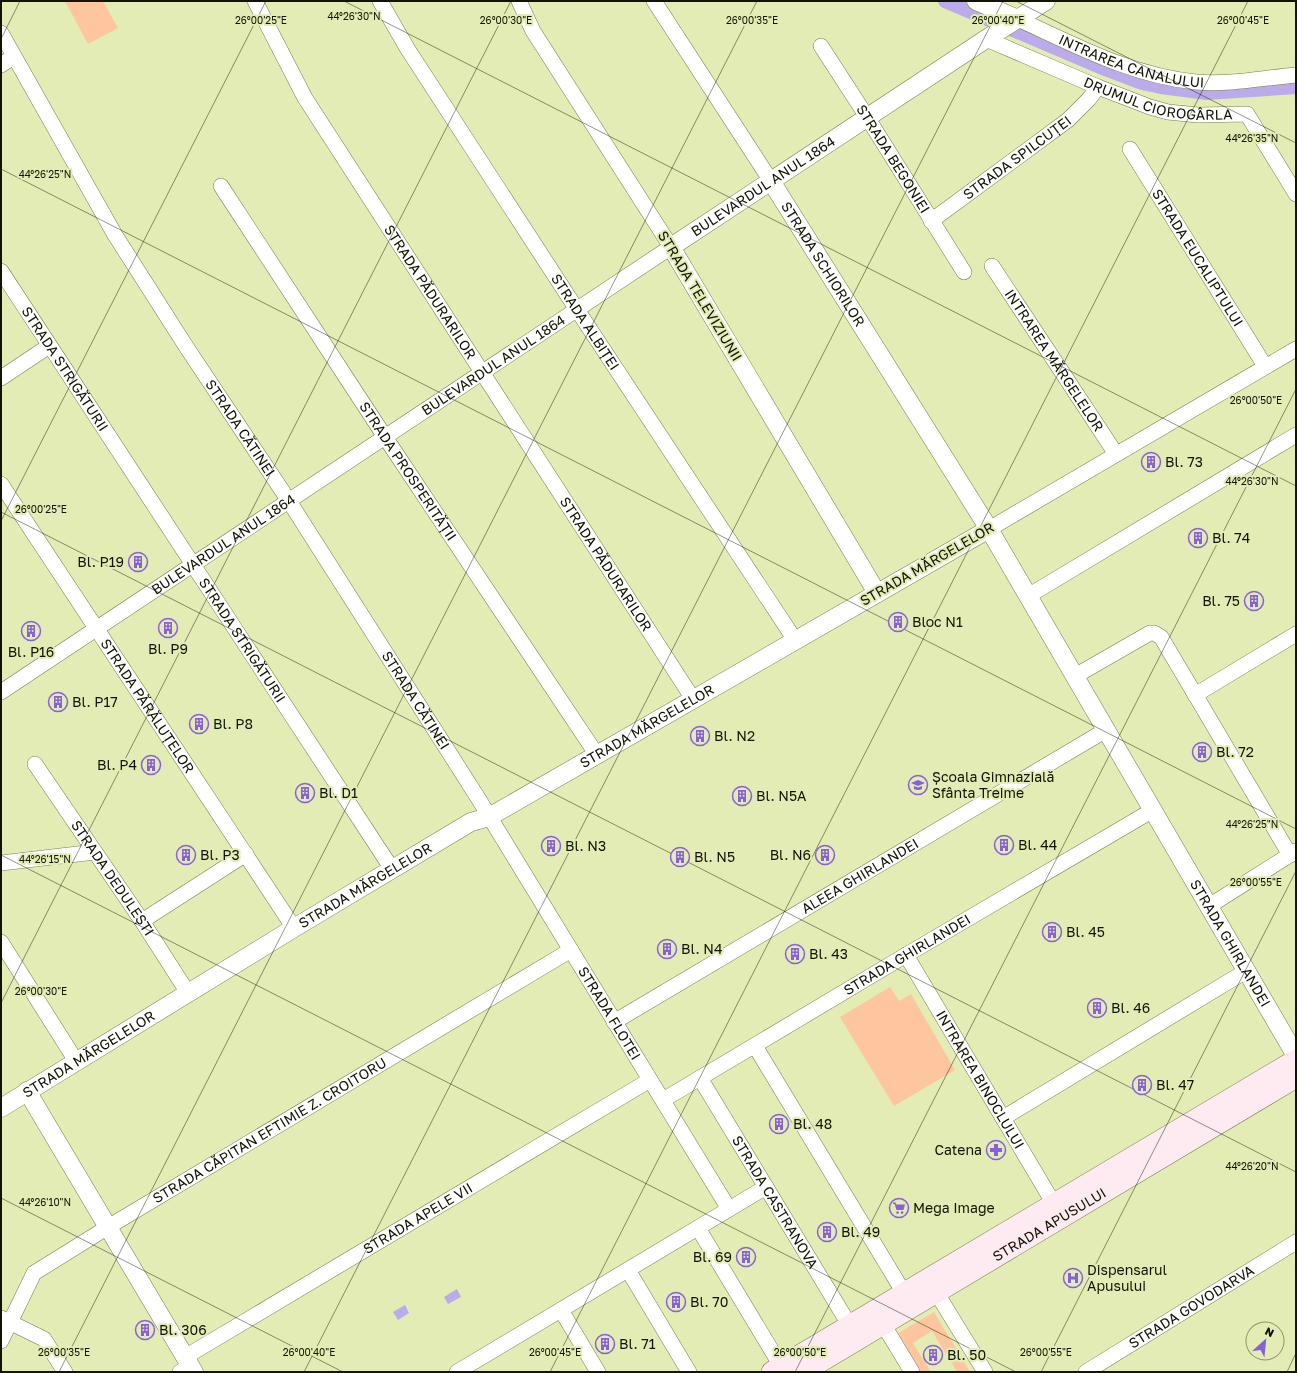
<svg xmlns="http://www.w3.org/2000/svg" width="1297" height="1373" font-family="'Golos Text',sans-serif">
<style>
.green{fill:#fec69f}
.water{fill:#bbabeb}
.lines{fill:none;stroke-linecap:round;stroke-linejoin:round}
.canal{stroke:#bbabeb;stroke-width:14}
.minor-casing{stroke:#777f4b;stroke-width:16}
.tertiary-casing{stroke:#777f4b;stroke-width:19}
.secondary-casing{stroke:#777f4b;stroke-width:22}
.minor{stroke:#fff;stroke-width:15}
.tertiary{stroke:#fff;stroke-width:18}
.secondary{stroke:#feeaf1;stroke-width:21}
.ticks{fill:none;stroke:#111401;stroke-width:1;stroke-opacity:0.45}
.labels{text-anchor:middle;stroke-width:4;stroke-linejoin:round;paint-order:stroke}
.street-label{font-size:14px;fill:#111401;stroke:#e2ecb4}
.poi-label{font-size:14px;fill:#111401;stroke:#e2ecb4;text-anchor:start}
.ticks-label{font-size:10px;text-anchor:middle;fill:#111401;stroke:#e2ecb4;stroke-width:4;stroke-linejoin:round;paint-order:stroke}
</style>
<rect width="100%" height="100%" fill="#e2ecb4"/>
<!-- green -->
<g class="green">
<path d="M65,1H103L118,28L88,44Z"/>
<path d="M890,987L899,1001L911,994L955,1070L894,1106L840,1017Z"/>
<path d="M934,1312L970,1372H957L932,1331L913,1343L931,1372H921L898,1333Z"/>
</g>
<!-- water -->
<g class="water">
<path d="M457,1289L461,1297L448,1304L444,1297Z"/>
<path d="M405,1305L409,1313L398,1320L393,1312Z"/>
</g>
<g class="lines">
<!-- canal -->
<path class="canal" d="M945,1L1105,69L1142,83L1161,87L1207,93L1296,87"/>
<!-- minor casing -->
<g class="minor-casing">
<g id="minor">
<path id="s1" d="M255,1L305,98L693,699"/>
<path id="s2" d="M380,1L407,48L570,299L795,640"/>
<path d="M654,1L771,181"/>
<path id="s3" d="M1018,19C1075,45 1132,76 1196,82C1228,85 1263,78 1296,75"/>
<path id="s4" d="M1,33L115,235L187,348L289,501L478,798L729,1209"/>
<path id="s5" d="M986,39L1098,87L1150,107L1168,112L1198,115L1247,114L1296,194"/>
<path id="s6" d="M821,46L867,117L964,272"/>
<path d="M1,65L13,57"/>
<path id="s7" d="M1130,149L1265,366"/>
<path id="s8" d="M221,186L385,437L597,755"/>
<path id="s9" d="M931,221L1068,120L1089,99L1098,87"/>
<path id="s10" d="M992,266L1116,454"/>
<path id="s11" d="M1,271L392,869"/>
<path d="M1,378L49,346"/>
<path id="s12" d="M1,484L294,928"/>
<path d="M989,529L1296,349"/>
<path d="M1028,596L1296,435"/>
<path d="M1075,676L1150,633H1154L1161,637L1290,855"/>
<path id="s13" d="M1,692L671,247L533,31L519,1"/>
<path d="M1195,695L1296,634"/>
<path id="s14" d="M35,764L142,921L188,993"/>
<path d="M1,863L95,852"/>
<path d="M1209,906L1296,851"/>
<path d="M142,921L246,854"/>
<path d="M1,942L76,1061"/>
<path id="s15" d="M906,955L1054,1204"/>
<path id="s16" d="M614,1022L1106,730"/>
<path d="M755,1046L904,1293"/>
<path id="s17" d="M700,1078L850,1326"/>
<path id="s18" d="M663,1100L906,955L1153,810"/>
<path d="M1003,1118L1246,971"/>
<path d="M698,1228L781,1366"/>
<path d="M628,1270L689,1372"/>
<path d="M936,1292L985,1372"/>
<path d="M561,1310L598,1372"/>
<path d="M1,1318L44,1339L65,1372"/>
<path d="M883,1324L912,1372"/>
<path id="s19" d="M1,1341L34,1273L108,1227L571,950"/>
<path id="s20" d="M185,1357L650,1080"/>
<path d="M180,1372L190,1366"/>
<path d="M457,1372L766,1187"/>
<path id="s21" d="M1086,1372L1296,1242"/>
</g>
</g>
<!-- tertiary casing -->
<g class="tertiary-casing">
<g id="tertiary">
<path d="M976,1L1018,19"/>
<path id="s22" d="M771,181L989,529L1296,1056"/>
<path id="s23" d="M877,593L671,247L986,39L1046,1"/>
<path d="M27,1091L194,1372"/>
<path id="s24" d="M1,1108L294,928L471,822L489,817L989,529"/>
</g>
</g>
<!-- secondary casing -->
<g class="secondary-casing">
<g id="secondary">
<path d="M772,1372L1296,1060"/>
<path id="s25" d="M803,1372L1296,1077"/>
</g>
</g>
<!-- minor -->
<use href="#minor" class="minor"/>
<!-- tertiary -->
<use href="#tertiary" class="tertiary"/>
<!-- secondary -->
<use href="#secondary" class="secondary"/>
</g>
<!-- ticks -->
<path class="ticks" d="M344,1L1296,486M1016,1L1296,143M1,39L20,1M1,169L1296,829M1,512L1296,1172M1,521L266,1M1,855L1016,1372M1,1003L511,1M1,1198L343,1372M59,1372L757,1M304,1372L1003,1M550,1372L1248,1M795,1372L1296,389M1041,1372L1296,871M1287,1372L1296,1353"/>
<!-- icons -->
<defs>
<g id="building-ring" transform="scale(1)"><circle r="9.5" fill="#e2ecb4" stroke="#895fda" stroke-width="1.5"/><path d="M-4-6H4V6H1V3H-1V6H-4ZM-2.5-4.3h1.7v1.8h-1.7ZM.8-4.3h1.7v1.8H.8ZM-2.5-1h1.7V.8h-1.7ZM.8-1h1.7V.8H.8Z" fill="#895fda"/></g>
<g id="school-ring" transform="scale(1)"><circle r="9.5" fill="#e2ecb4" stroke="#895fda" stroke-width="1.5"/><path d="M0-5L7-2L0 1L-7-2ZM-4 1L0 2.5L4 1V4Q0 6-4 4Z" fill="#895fda"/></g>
<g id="pharmacy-ring" transform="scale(1)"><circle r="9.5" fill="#e2ecb4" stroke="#895fda" stroke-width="1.5"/><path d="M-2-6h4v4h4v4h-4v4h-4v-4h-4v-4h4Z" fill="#895fda"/></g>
<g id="supermarket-ring" transform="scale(1)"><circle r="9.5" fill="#e2ecb4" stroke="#895fda" stroke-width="1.5"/><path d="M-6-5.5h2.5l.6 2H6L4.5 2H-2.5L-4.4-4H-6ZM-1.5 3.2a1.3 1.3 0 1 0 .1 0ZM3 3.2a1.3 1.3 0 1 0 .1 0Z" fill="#895fda"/></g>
<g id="hospital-ring" transform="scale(1)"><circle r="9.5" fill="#e2ecb4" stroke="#895fda" stroke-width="1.5"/><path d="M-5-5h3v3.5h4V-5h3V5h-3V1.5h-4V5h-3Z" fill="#895fda"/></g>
</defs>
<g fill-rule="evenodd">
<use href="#building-ring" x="1151" y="462"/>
<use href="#building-ring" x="1198" y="538"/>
<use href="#building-ring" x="138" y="562"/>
<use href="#building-ring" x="1254" y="601"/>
<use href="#building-ring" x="898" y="622"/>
<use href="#building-ring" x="168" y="628"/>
<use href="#building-ring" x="31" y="631"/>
<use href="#building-ring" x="58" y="702"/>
<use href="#building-ring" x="199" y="724"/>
<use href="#building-ring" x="700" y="736"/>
<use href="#building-ring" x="1202" y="752"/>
<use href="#building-ring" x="151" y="765"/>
<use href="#school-ring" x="918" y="785"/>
<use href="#building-ring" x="305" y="793"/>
<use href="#building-ring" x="742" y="796"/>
<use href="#building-ring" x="1004" y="845"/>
<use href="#building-ring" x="551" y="846"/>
<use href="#building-ring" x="186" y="855"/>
<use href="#building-ring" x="825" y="855"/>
<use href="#building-ring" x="680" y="857"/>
<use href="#building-ring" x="1052" y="932"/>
<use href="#building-ring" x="667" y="949"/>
<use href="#building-ring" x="795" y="954"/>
<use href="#building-ring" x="1097" y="1008"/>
<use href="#building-ring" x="1142" y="1085"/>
<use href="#building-ring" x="779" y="1124"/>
<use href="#pharmacy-ring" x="996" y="1150"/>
<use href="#supermarket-ring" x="899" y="1208"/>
<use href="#building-ring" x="827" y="1232"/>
<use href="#building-ring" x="746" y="1257"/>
<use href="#hospital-ring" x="1073" y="1278"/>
<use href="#building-ring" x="676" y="1302"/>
<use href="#building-ring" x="145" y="1330"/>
<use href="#building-ring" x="605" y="1344"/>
<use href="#building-ring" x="933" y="1355"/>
</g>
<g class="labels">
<!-- street labels -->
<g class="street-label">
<text dy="5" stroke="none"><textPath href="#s3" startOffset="122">INTRAREA CANALULUI</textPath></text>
<text dy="5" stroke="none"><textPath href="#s5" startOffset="184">DRUMUL CIOROGÂRLA</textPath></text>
<text dy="5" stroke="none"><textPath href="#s9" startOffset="107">STRADA SPILCUȚEI</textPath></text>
<text dy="5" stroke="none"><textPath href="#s6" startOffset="134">STRADA BEGONIEI</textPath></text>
<text dy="5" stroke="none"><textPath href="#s23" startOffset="513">BULEVARDUL ANUL 1864</textPath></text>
<text dy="5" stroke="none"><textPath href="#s7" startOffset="128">STRADA EUCALIPTULUI</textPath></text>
<text dy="5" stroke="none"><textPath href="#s22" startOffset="98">STRADA SCHIORILOR</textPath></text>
<text dy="5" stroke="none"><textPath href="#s1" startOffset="340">STRADA PĂDURARILOR</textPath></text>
<text transform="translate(700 296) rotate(59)" y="5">STRADA TELEVIZIUNII</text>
<text dy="5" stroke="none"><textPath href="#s2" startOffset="381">STRADA ALBIȚEI</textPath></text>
<text dy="5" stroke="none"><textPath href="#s10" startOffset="113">INTRAREA MĂRGELELOR</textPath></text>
<text dy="5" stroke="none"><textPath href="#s13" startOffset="591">BULEVARDUL ANUL 1864</textPath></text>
<text dy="5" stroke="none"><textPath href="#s11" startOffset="117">STRADA STRIGĂTURII</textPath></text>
<text dy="5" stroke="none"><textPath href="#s4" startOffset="462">STRADA CĂTINEI</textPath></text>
<text dy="5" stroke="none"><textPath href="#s8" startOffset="341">STRADA PROSPERITĂȚII</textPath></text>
<text dy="5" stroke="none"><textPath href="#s13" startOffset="267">BULEVARDUL ANUL 1864</textPath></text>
<text dy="5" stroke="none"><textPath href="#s1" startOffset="664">STRADA PĂDURARILOR</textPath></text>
<text transform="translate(927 564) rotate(-30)" y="5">STRADA MĂRGELELOR</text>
<text dy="5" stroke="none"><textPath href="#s11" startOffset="441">STRADA STRIGĂTURII</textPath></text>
<text dy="5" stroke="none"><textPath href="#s4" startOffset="786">STRADA CĂTINEI</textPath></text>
<text dy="5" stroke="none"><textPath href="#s12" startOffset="266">STRADA PĂRĂLUȚELOR</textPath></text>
<text dy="5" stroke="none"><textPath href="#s24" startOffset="751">STRADA MĂRGELELOR</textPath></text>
<text dy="5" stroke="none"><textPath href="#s16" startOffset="286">ALEEA GHIRLANDEI</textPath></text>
<text dy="5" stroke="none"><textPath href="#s14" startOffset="138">STRADA DEDULEȘTI</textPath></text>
<text dy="5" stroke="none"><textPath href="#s24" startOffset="427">STRADA MĂRGELELOR</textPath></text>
<text dy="5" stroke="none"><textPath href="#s22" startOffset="890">STRADA GHIRLANDEI</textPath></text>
<text dy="5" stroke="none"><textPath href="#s18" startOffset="284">STRADA GHIRLANDEI</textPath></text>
<text dy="5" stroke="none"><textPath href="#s4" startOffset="1154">STRADA FLOTEI</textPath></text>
<text dy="5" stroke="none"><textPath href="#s24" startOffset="103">STRADA MĂRGELELOR</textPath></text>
<text dy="5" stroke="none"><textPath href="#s15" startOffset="145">INTRAREA BINOCLULUI</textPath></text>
<text dy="5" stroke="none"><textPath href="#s19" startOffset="351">STRADA CĂPITAN EFTIMIE Z. CROITORU</textPath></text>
<text dy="5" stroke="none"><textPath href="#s17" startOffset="145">STRADA CASTRANOVA</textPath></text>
<text dy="5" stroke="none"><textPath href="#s20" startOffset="271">STRADA APELE VII</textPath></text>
<text dy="5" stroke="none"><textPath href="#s25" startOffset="287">STRADA APUSULUI</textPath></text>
<text dy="5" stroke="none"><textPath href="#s21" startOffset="124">STRADA GOVODARVA</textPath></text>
</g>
<!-- poi labels -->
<g class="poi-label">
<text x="1165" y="467">Bl. 73</text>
<text x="1212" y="543">Bl. 74</text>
<text x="124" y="567" text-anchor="end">Bl. P19</text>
<text x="1240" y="606" text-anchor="end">Bl. 75</text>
<text x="912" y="627">Bloc N1</text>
<text x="168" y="654" text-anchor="middle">Bl. P9</text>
<text x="31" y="657" text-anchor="middle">Bl. P16</text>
<text x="72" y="707">Bl. P17</text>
<text x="213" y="729">Bl. P8</text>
<text x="714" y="741">Bl. N2</text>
<text x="1216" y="757">Bl. 72</text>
<text x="137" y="770" text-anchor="end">Bl. P4</text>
<text x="932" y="782">Școala Gimnazială<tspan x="932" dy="16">Sfânta Treime</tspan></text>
<text x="319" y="798">Bl. D1</text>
<text x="756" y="801">Bl. N5A</text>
<text x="1018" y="850">Bl. 44</text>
<text x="565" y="851">Bl. N3</text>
<text x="200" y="860">Bl. P3</text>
<text x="811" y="860" text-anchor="end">Bl. N6</text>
<text x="694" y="862">Bl. N5</text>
<text x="1066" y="937">Bl. 45</text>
<text x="681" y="954">Bl. N4</text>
<text x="809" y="959">Bl. 43</text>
<text x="1111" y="1013">Bl. 46</text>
<text x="1156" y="1090">Bl. 47</text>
<text x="793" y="1129">Bl. 48</text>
<text x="982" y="1155" text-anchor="end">Catena</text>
<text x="913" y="1213">Mega Image</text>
<text x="841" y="1237">Bl. 49</text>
<text x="732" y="1262" text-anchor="end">Bl. 69</text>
<text x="1087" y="1275">Dispensarul<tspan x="1087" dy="16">Apusului</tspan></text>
<text x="690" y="1307">Bl. 70</text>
<text x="159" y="1335">Bl. 306</text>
<text x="619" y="1349">Bl. 71</text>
<text x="947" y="1360">Bl. 50</text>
</g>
</g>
<g class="ticks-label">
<text x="354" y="20">44°26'30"N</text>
<text x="261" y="24">26°00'25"E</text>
<text x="506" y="24">26°00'30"E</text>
<text x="752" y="24">26°00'35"E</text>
<text x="998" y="24">26°00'40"E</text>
<text x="1243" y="24">26°00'45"E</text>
<text x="1252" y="142">44°26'35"N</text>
<text x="45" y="178">44°26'25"N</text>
<text x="1256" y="404">26°00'50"E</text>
<text x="1252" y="485">44°26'30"N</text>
<text x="41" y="513">26°00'25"E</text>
<text x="1252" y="828">44°26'25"N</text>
<text x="45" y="863">44°26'15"N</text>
<text x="1256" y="886">26°00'55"E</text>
<text x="41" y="995">26°00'30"E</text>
<text x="1252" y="1170">44°26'20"N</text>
<text x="45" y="1206">44°26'10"N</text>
<text x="64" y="1356">26°00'35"E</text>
<text x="309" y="1356">26°00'40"E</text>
<text x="555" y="1356">26°00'45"E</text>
<text x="800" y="1356">26°00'50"E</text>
<text x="1046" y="1356">26°00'55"E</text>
</g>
<!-- border -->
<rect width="1297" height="1373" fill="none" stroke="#111401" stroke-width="4"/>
<!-- north arrow -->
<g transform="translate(1265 1341) rotate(27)"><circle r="19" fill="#e2ecb4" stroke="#8e966c"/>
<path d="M0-3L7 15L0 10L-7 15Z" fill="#895fda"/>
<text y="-6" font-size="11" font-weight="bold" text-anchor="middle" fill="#111401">N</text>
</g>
</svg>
